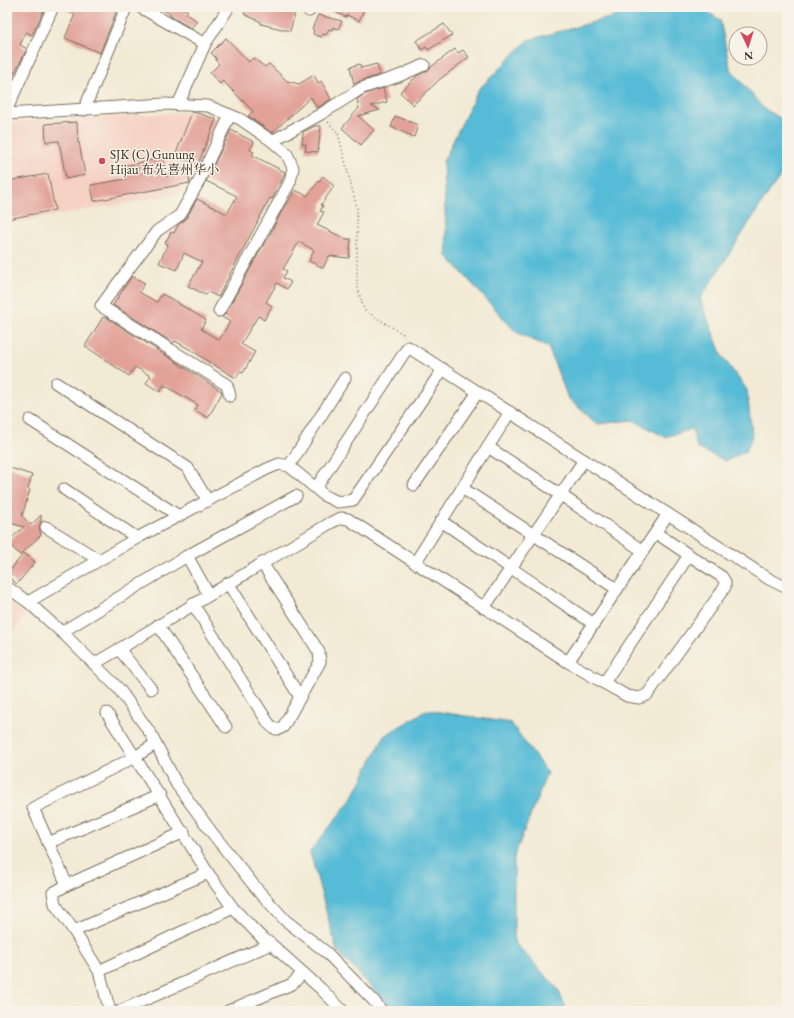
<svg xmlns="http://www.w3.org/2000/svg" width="794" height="1018" font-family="'EB Garamond','Noto Serif SC',serif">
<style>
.built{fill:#f5d2c3}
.water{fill:#57bbd6;stroke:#49727a}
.building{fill:#e2a299}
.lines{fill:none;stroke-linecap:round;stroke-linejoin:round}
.minor-casing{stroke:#7b6d5e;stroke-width:13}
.path{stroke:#7b6d5e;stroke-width:1.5;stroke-dasharray:1 3;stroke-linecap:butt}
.minor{stroke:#fff;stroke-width:11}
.poi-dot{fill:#d1495b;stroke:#f7f3e8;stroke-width:1.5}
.labels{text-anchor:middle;stroke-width:3;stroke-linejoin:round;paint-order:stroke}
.poi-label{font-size:13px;fill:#3b2a1e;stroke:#f7f3e8;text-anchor:start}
</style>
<rect width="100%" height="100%" fill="#f7f3e8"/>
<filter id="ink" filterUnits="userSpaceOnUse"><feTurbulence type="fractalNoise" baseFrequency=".025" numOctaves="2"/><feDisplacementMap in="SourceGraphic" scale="8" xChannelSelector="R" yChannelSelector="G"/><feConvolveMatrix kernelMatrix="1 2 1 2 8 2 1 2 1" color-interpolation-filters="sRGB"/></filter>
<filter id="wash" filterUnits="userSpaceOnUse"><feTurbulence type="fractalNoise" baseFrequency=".012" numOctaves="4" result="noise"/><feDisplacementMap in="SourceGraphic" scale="16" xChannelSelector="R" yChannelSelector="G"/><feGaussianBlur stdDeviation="0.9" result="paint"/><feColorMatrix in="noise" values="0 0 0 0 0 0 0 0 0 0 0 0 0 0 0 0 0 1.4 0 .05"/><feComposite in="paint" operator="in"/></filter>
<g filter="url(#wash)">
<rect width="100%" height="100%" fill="#f2ead4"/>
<!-- built -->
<g class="built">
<path d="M192,112L217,120L182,193L7,224V130L11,122Z"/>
<path d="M7,600L25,615L7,642Z"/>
</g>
<!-- water -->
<g class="water">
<path d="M657,7H700L720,20L730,68L763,108L787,122V167L769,192L700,299L722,356L747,390L752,436L746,451L726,461L697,448L692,429L665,437L633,420L597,424L568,398L548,347L516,332L447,256L443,162L478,90L528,40L631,12Z"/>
<path d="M427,710L511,723L547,773L514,857V942L558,989L567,1011H394L337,951L310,852L353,797L384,736Z"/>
</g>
<g id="blocks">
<!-- building -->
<g class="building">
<path d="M7,7H45L32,35L26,32L20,45L27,49L7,87Z"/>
<path d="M60,7H118L100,53L65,38L75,14L60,8Z"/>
<path d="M159,7H182L188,11L186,13L197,21L191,28L170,16L171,15Z"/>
<path d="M248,7H288L296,9L290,31L261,24V22L244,14Z"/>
<path d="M323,7H365L359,21L347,15L346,17Z"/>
<path d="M318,15L342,21L338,29L333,27L332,30L329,29L326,35L323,34L321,37L313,34L314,30L312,29Z"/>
<path d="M444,24L452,35L428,50L426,47L422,50L416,41Z"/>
<path d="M226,38L249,62L253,58L265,67L269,64L287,81L299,84L314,75L318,83L321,81L331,99L317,108L311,97L272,133L248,116L253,111L223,81L220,84L210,73L219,64L215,60L217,59L211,53Z"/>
<path d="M455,49L458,53L463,50L469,57L439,80L413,105L400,92L418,75L427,71L431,67Z"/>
<path d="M360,64L361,68L377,64L380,75L360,81L354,84L350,67Z"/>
<path d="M383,88L387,102L371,106L380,110L358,116L374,130L361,145L342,128L359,108L357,99L365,94Z"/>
<path d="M192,112L197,113L216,119L198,164L175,156Z"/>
<path d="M395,117H398L418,125L414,137L391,127Z"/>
<path d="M77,122L78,143L79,142L85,175L66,179L59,141L46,142L45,124Z"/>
<path d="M315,126H321L318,152L305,151L306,144H302L303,132Z"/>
<path d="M231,130L254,142L250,150L254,152L252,155L285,172L281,182L272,199L270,198L218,297L208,292L206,295L188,286L202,262L184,253L177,270L159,263L168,244L165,243L171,232L174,233L178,225L186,219L197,199L227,214L237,196L206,181Z"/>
<path d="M163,158L167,177L169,171L187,167L190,183L94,201L91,185L126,179L123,166Z"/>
<path d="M48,174L55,210L7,219V181Z"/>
<path d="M323,176L334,186L321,205L323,206L320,211L324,212L317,225L346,239H351L349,258L329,256L323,268L309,261L314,250L299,242L283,269L287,271L283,278L291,282L287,289L277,283L266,302L272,306L264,320L258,316L241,344L255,352L243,373L240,372L236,378L206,360L193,351L175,341L173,343L113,305L132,276L145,283L139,292L157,302L162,294L179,303V304L206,320L201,329L219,340L230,322L222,317L225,314L266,240H267L286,203L287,204L295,190L307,196Z"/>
<path d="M103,317L105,318L106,317L221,391L222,393L208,418L195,410L198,405L164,385L160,392L146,383L151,376L135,367L129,376L85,346Z"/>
<path d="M7,467L32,475L28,489L30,490L22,516L31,525L41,515V522L39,527L41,535L20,555L7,542L24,527L7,522Z"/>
<path d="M24,553L35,562L17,584L7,576V574Z"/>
</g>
</g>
</g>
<g filter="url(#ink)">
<use href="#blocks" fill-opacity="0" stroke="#7b6d5e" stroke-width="1"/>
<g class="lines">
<!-- minor casing -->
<g class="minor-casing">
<g id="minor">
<path d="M140,7L205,44"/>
<path d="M309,11L311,7"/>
<path d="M178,105L205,44L227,10"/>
<path d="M7,109L53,7"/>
<path d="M84,110L126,8L128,7"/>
<path d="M7,114L165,104L208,106L240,119L272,141L287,154L293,168L290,182L219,311"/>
<path d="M230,115L198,183L180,215L157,231L101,306L227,385L230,396"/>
<path d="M272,141L321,114L362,88L399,76L424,65"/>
<path d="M56,383L188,468L208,501"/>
<path d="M30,420L179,516"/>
<path d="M488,447L561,495L643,551"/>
<path d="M289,466L345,378"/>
<path d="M414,485L478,392"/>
<path d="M316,488L408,347L769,579L787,588"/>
<path d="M462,488L617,589"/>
<path d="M64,489L137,538"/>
<path d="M441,521L594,624"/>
<path d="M46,527L99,560"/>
<path d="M187,556L209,595"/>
<path d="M415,563L510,412"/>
<path d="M228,583L300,697"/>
<path d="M7,587L28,602L67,637L119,689L151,734L177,785L213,834L256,888L285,920L326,952L373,1000L382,1011"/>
<path d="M28,602L137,538L267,469L279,464L289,466L325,496L338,502L353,500L443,369"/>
<path d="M193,604L269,724C274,729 277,731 283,727L320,662L319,652L262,563"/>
<path d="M484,608L584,460"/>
<path d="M158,625L226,727"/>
<path d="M62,632L187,556L296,496"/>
<path d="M119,649L151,689"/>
<path d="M568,662L668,514"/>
<path d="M94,664L332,522L341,518L348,519L568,662L604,683L627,696L639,698L647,695L725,587V582L722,577L656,533"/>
<path d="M604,683L689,555"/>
<path d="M107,713L208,873L233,908L261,937L271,944L321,989L343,1011"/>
<path d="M48,843L160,795"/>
<path d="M67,885L33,808L135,757L155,744"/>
<path d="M74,931L208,873"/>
<path d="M99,971L233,908"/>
<path d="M110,1011L99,971L74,931L55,904L53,893L67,885L184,832"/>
<path d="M120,1011L271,944"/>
<path d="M228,1011L292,984L303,973"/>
</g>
</g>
<!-- path -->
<path class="path" d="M328,122L338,133L357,208V285L364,310L403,334L404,337"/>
<!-- minor -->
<use href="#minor" class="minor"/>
</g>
</g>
<!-- markers -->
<circle class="poi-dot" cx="102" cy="161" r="4"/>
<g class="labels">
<!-- poi labels -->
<g class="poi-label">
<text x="110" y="159">SJK (C) Gunung<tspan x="110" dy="15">Hijau 布先喜州华小</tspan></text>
</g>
</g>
<!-- margin -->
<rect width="794" height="1018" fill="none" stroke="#f7f3e8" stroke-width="24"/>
<!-- north arrow -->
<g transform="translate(748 46) rotate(176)"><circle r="19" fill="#f7f3e8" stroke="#aca397"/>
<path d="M0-3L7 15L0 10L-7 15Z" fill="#d1495b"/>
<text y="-6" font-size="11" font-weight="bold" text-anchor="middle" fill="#3b2a1e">N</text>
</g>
</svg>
